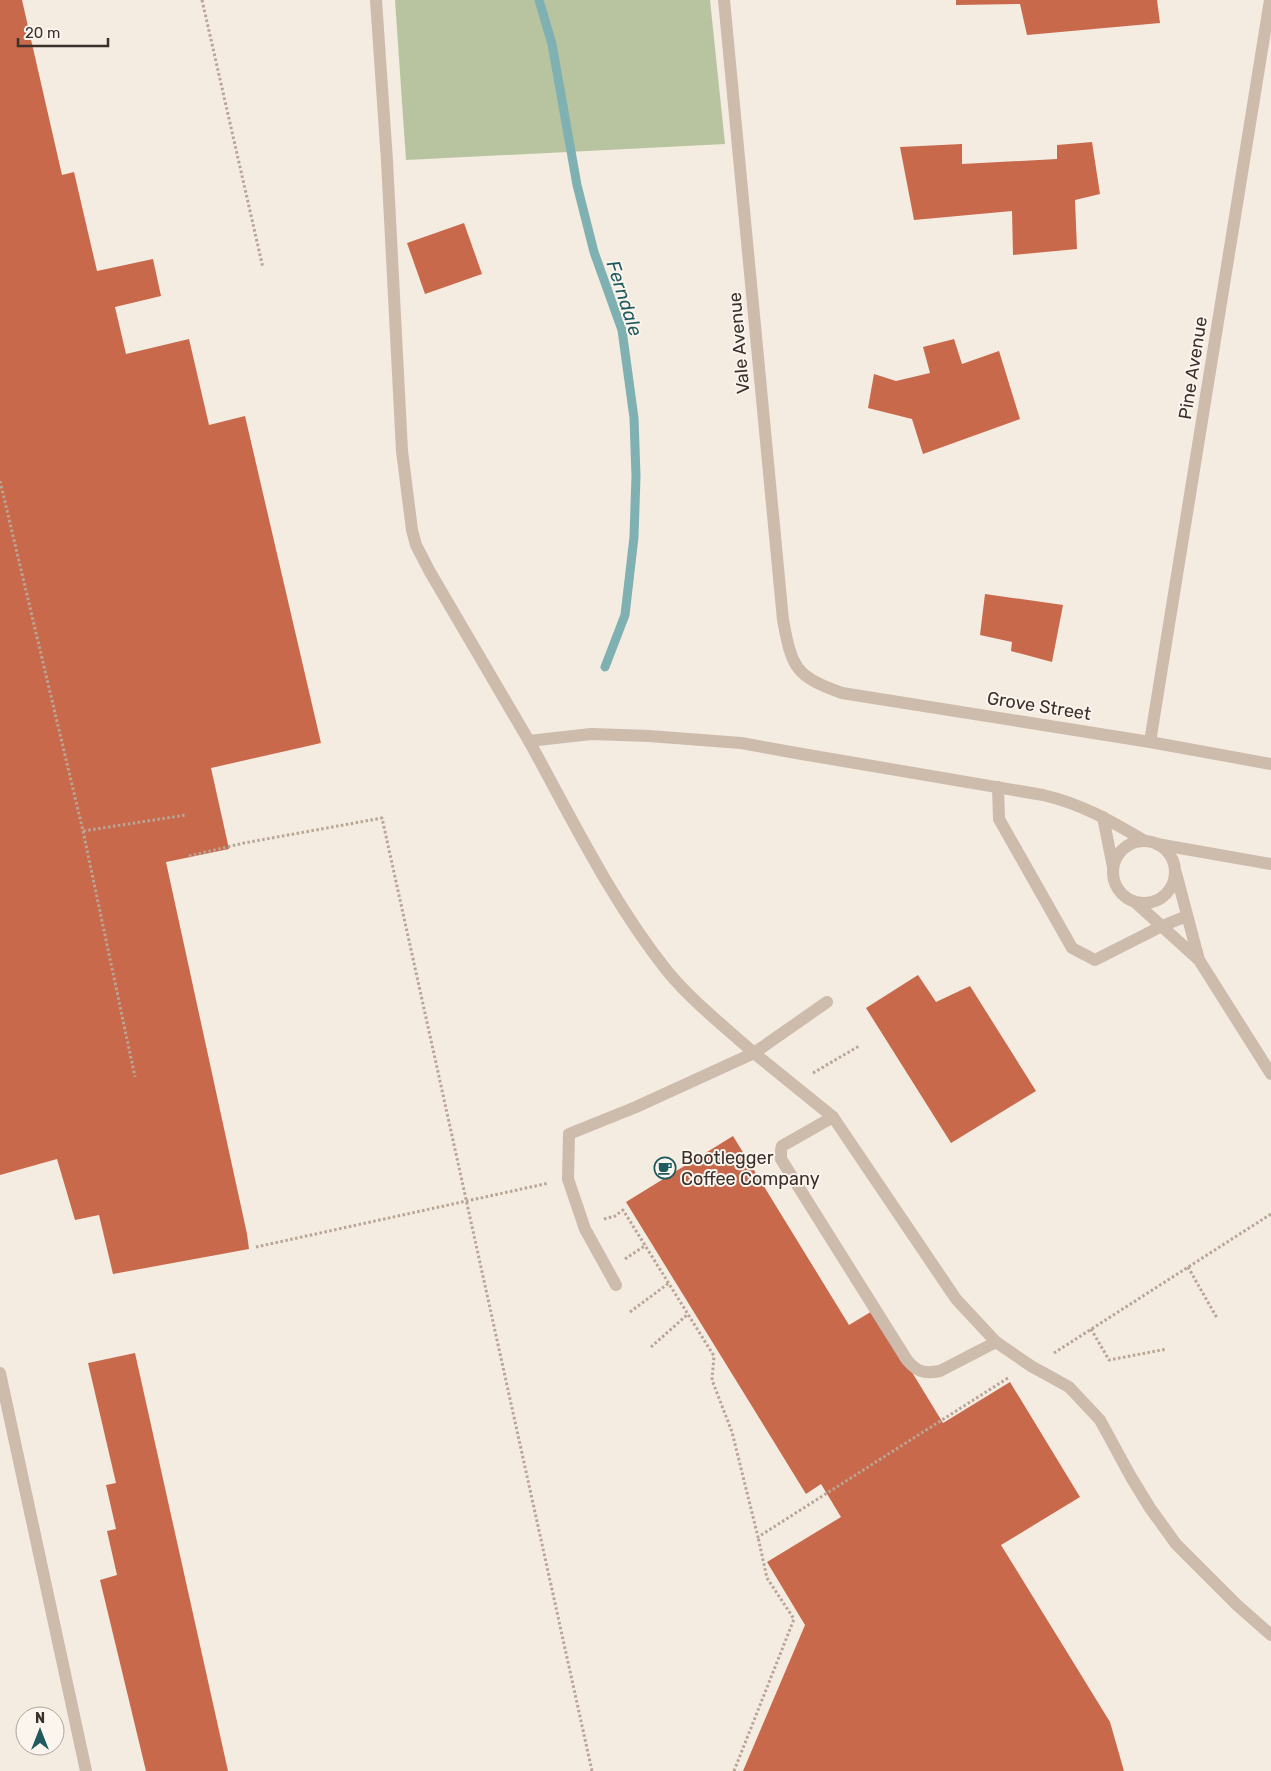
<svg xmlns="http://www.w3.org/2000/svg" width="1271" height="1771" font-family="Rubik,sans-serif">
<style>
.green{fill:#b8c4a0}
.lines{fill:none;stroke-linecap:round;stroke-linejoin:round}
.stream{stroke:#7fb0b2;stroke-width:9}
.building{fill:#c8694b}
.path{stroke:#b9a596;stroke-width:3;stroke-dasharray:2.5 2.5;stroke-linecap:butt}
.service{stroke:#cdbbac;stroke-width:12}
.minor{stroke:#cdbbac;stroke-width:12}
.labels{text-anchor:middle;stroke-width:4;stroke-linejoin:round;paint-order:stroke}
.street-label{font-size:18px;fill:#3b302b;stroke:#fbf5ee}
.poi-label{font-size:18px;fill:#3b302b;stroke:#fbf5ee;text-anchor:start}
.water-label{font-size:19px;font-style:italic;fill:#1f5a5e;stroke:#fbf5ee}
</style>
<rect width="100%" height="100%" fill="#f4ebe1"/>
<!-- green -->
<path class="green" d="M395,0H710L725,144L406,160Z"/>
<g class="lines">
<!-- stream -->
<path class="stream" d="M539,0L552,44L577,185L594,252L622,330L634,418L636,476L634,537L625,615L605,667"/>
</g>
<!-- building -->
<g class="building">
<path d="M0,0H22L62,175L74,172L97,271L153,259L161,296L115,307L126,354L189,339L209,425L245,416L321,743L211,768L229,849L166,862L247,1234L249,1249L113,1274L99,1215L75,1220L57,1159L0,1175Z"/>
<path d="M956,0H1157L1160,23L1027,35L1020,4L956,5Z"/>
<path d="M1092,142L1100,194L1075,200L1077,249L1013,255L1012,211L914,220L900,147L962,144V164L1057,159V145Z"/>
<path d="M464,223L482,274L425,294L407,243Z"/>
<path d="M954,339L962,364L999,351L1020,419L923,454L912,419L868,408L874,374L896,381L930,373L923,347Z"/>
<path d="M985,594L1063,605L1052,662L1011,651L1012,642L980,635Z"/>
<path d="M918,975L936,1002L970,986L1036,1091L951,1143L866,1008Z"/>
<path d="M733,1136L849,1325L874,1310L943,1423L1010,1382L1080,1497L1001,1545L1110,1722L1124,1771H743L805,1625L767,1562L841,1517L821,1484L806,1494L626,1202Z"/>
<path d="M135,1353L228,1771H146L100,1580L117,1575L107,1531L116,1529L106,1485L116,1483L88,1363Z"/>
</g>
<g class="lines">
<!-- path -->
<g class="path">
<path d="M202,0L263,268"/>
<path d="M0,481L83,831L186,815"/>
<path d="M83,831L135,1077"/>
<path d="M189,856L244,843L382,818L592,1771"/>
<path d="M813,1073L859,1046"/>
<path d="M604,1219L615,1216L623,1210L714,1356L712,1380L732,1432L758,1537L1008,1378"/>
<path d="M256,1247L549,1183"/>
<path d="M625,1259L646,1245"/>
<path d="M1188,1267L1217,1318"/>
<path d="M630,1312L669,1283"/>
<path d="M1091,1329L1109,1360L1167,1349"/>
<path d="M651,1347L688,1314"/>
<path d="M1054,1353L1271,1214"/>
<path d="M734,1771L794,1619L767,1578L758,1537"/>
</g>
<!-- service -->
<g class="service">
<path d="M376,0L387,161L402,451L412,530L416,545L430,572L529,741L591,734L649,736L741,743L802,754L1043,795C1082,804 1111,821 1145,841"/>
<path d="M529,741C572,819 612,902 668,972C693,1002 725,1027 754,1053L636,1107L569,1134L568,1179L585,1229L616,1285"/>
<path d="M998,787L999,819L1072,948L1095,960L1162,926L1187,916"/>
<path d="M1103,817L1113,867"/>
<circle cx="1144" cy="872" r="31"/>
<path d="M1157,844L1271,864"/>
<path d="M1176,873L1199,960"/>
<path d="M1135,902L1199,960L1271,1074"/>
<path d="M827,1002L754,1053L833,1117L956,1299L996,1342L1031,1366L1069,1387L1100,1420L1131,1477L1150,1508L1176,1544L1237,1605L1271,1635"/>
<path d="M833,1117L782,1146L781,1150V1159L907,1360C917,1372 924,1374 940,1371L996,1342"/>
<path d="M0,1373L86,1771"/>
</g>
<!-- minor -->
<g class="minor">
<path d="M724,0L783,620C792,668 795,676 842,693L1150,742L1271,764"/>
<path d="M1150,742L1270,0"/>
</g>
</g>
<!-- icons -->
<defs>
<g id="cafe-ring" transform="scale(1.125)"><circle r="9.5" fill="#fbf5ee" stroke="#1f5a5e" stroke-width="1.5"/><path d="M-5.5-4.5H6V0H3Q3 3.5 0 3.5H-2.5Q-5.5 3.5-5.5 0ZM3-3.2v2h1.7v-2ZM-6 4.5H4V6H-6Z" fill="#1f5a5e"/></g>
</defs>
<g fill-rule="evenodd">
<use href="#cafe-ring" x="665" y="1168"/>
</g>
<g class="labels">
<!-- street labels -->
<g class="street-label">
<text transform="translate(739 343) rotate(-95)" y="6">Vale Avenue</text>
<text transform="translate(1193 368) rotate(-81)" y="6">Pine Avenue</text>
<text transform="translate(1039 706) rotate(9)" y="6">Grove Street</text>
</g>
<!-- poi labels -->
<g class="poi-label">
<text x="681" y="1164">Bootlegger<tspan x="681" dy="21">Coffee Company</tspan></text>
</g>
<!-- water labels -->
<g class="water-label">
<text transform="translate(625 298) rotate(72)" y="7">Ferndale</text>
</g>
</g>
<!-- north arrow -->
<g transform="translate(40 1731)"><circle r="24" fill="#fbf5ee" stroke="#aea6a0"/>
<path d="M0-4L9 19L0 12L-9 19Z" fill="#1f5a5e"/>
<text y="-8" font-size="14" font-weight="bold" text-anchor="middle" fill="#3b302b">N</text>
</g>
<!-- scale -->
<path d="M18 38v8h90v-8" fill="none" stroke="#3b302b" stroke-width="2.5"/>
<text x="25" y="38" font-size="15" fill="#3b302b" stroke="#fbf5ee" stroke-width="4" paint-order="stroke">20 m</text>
</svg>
